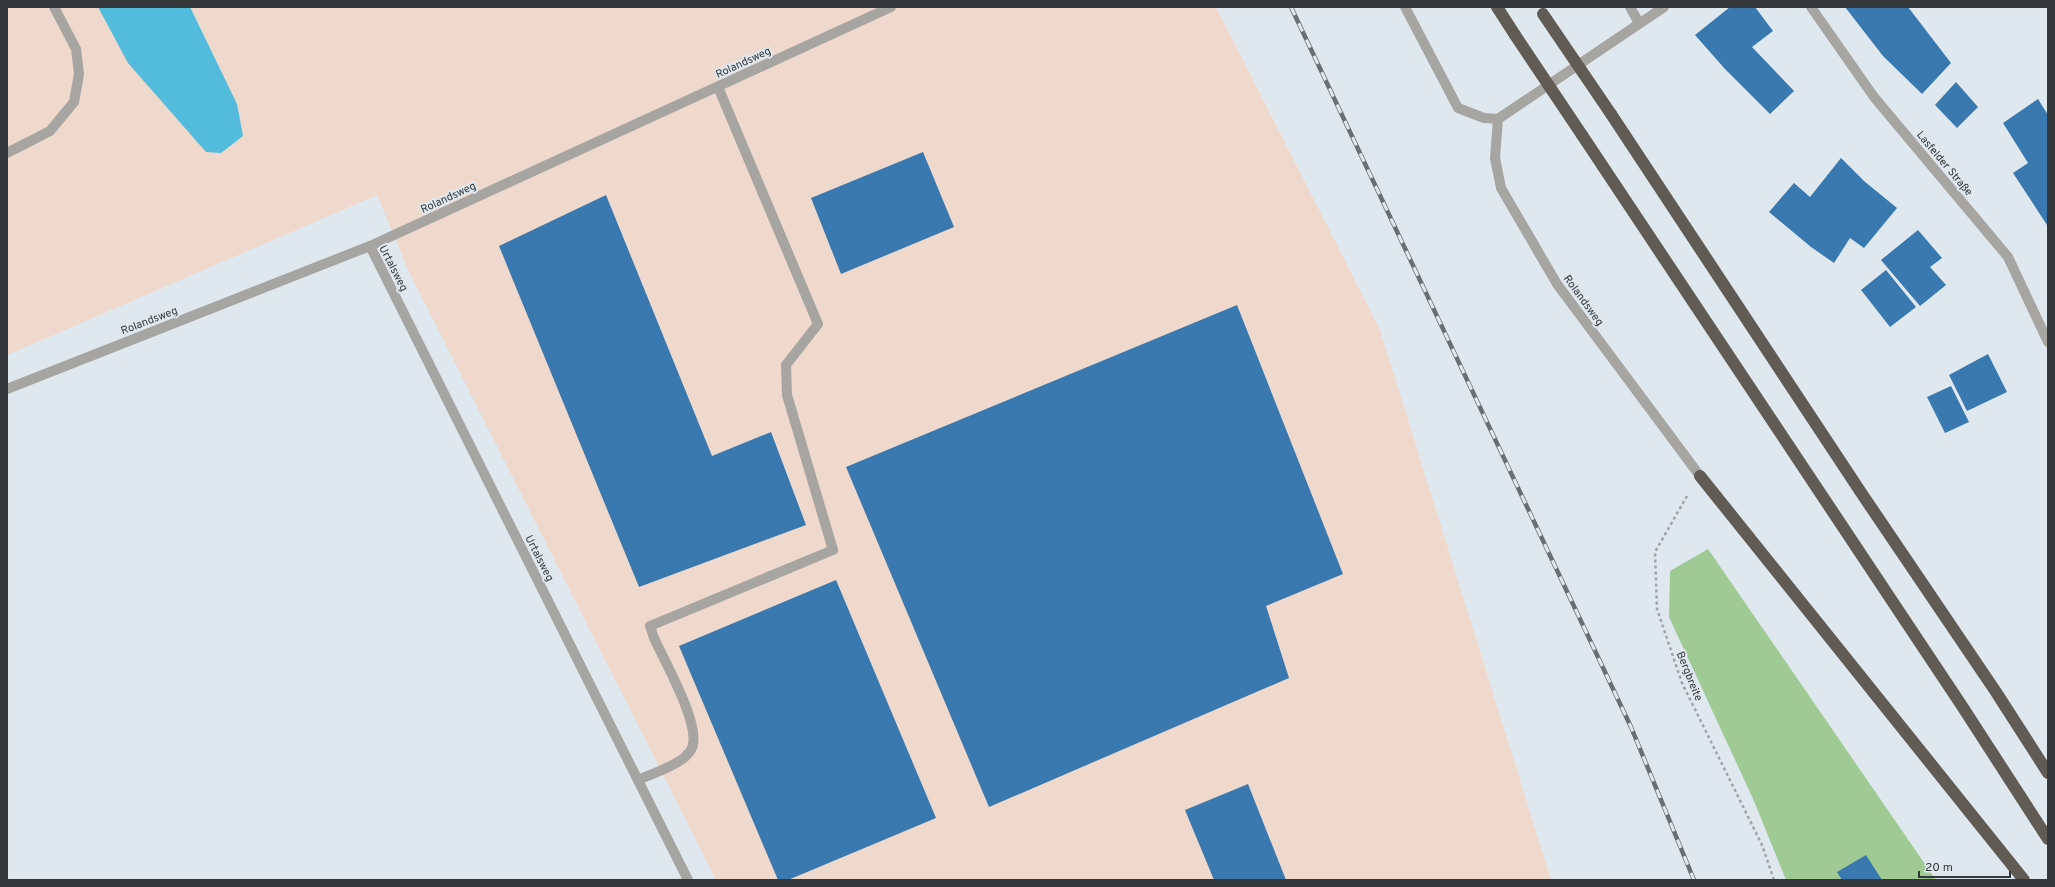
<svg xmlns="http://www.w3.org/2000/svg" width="2055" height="887" font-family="Overpass,sans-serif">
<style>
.industrial{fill:#efd8cc}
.green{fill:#a0ca94}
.water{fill:#53bcdc}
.building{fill:#3979af}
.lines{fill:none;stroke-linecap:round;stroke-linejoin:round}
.path{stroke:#9da3a9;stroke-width:2.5;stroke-dasharray:3 3;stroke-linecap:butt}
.lane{stroke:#a7a5a1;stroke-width:10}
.street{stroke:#a7a5a1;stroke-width:10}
.highway{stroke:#605b54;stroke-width:12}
.rail-casing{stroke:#6a6f73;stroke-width:4.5}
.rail{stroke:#e0e8ef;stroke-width:3;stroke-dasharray:9;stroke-linecap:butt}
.highway-bridge{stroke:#605b54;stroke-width:12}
.labels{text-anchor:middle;stroke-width:4;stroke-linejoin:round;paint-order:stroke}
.street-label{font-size:11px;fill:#35383b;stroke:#e0e8ef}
</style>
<rect width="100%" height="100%" fill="#e0e8ef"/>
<!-- industrial -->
<path class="industrial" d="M7,7H1216L1380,330L1551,880H716L409,272L377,195L7,355Z"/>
<!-- green -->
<path class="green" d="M1708,549L1936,880H1786L1754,801L1669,617L1670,571Z"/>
<!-- water -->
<path class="water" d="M98,7H190L237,104L243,136L221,153L206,152L128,63Z"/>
<!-- building -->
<g class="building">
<path d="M1730,7H1755L1773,31L1752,47L1794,91L1770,114L1725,69L1695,35Z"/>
<path d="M1845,7H1908L1951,63L1922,94L1883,56Z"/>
<path d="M1956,82L1978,107L1957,128L1935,105Z"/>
<path d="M2038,99L2048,115L2047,225L2013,173L2028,163L2003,123Z"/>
<path d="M923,152L954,227L841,274L811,198Z"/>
<path d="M1841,158L1864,181L1897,208L1864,248L1850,238L1834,263L1811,247L1769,212L1794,183L1810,197Z"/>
<path d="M606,195L712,456L771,432L806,525L639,587L499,246Z"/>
<path d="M1918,230L1942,258L1930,267L1946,285L1920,306L1881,260Z"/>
<path d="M1886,270L1916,307L1890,327L1861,290Z"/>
<path d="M1237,305L1343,574L1266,606L1289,678L989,807L846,467Z"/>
<path d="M1988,354L2007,392L1967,411L1949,375Z"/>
<path d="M1951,386L1969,422L1945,433L1927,397Z"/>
<path d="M836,580L936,818L788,880H778L679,646Z"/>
<path d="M1248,784L1286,880H1214L1185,810Z"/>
<path d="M1866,855L1882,880H1842L1837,872Z"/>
</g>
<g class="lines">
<!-- path -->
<path class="path" d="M1687,496L1655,552L1657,609L1682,683L1762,845L1774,880"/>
<!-- lane -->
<g class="lane">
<path d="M7,153L50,131L74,102L79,74L76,49L54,7"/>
<path d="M370,246L688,880"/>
<path d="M638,780C653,773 672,768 685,757C688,754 693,748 693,744C698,720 665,662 654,638L650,626L833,550L787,395L786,365L818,324L718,87"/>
</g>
<!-- street -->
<g class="street">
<path d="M1405,7L1458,108L1484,118L1498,119L1495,158L1501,188L1557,284L1700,476"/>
<path d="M1630,7L1639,23"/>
<path d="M1811,7L1874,97L2008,257L2048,342"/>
<path d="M1498,119L1664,7"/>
<path d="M7,389L370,246L891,7"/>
</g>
<!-- highway -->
<g class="highway">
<path d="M1497,7L1515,35"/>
<path d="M1611,114L1862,494L1996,692L2048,773"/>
<path d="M1582,135L1962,706L2048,839"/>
<path d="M1700,476L2024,880"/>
</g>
<!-- rail casing -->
<g class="rail-casing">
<path id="rail" d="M1291,7L1631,727L1694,880"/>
</g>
<!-- rail -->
<use href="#rail" class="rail"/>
<!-- highway-bridge -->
<g class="highway-bridge">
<path d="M1543,14L1611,114"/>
<path d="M1515,35L1582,135"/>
</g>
</g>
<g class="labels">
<!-- street labels -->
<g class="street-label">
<text transform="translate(743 62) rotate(-25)" y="4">Rolandsweg</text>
<text transform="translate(1945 163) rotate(50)" y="4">Lasfelder Straße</text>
<text transform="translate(448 197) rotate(-25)" y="4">Rolandsweg</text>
<text transform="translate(394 268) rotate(63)" y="4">Urtalsweg</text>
<text transform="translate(1584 300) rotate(54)" y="4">Rolandsweg</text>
<text transform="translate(149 320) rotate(-21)" y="4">Rolandsweg</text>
<text transform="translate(540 558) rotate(63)" y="4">Urtalsweg</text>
<text transform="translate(1690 676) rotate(68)" y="4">Bergbreite</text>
</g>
</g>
<!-- border -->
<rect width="2055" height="887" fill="none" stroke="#35383b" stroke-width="16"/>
<!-- scale -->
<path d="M1919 871v6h91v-6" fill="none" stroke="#35383b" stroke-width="2"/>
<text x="1925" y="871" font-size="12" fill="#35383b" stroke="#e0e8ef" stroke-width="3" paint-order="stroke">20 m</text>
</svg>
